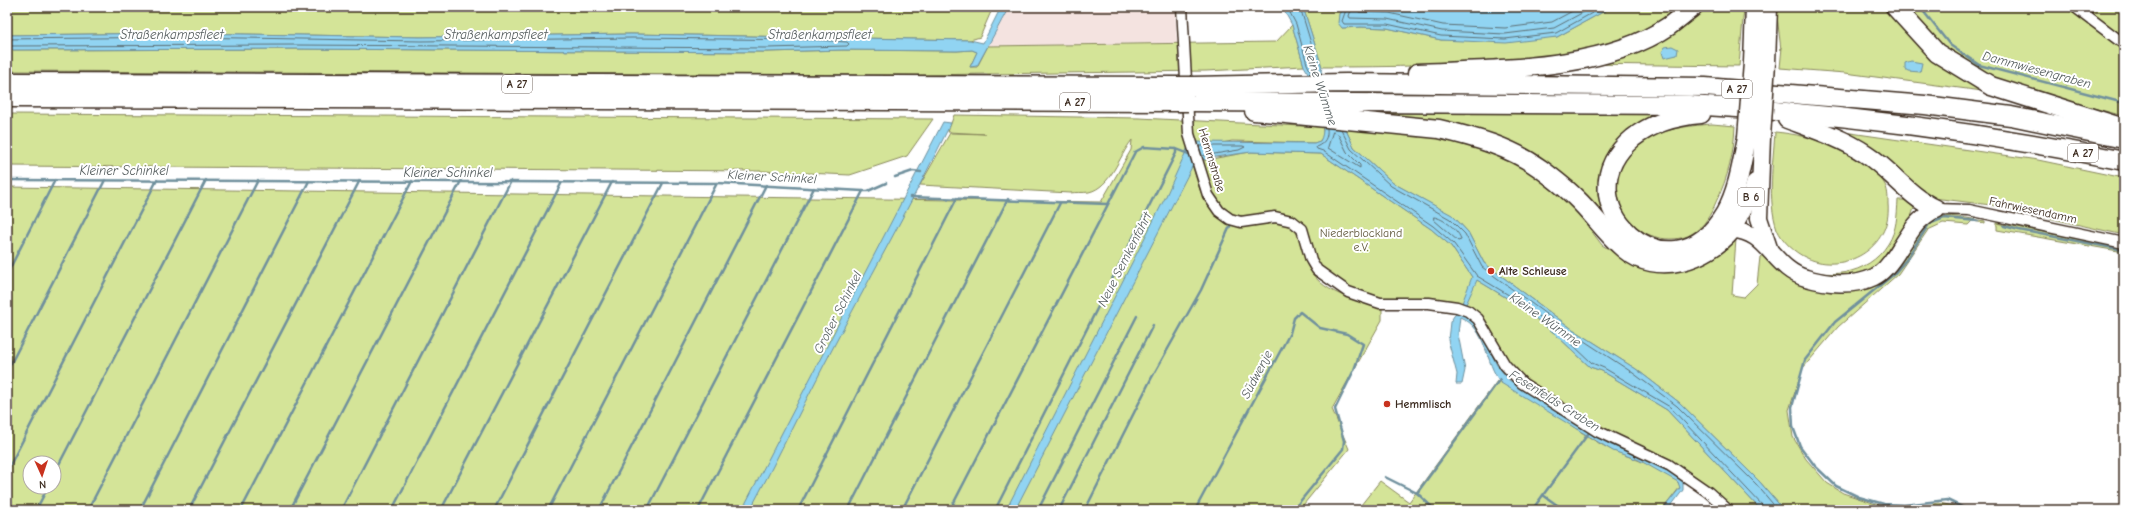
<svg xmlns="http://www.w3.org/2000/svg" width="2131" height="517" font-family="'Comic Neue',sans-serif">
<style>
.built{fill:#f4e3e0}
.green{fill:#d4e498;stroke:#88875b;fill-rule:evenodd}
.water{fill:#91d4f2;stroke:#6f909d}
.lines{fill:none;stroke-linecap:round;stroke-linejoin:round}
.shore{stroke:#5d6e73;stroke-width:1}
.stream{stroke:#6f909d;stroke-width:2.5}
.minor-casing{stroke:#3b2a1e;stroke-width:13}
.trunk-casing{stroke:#3b2a1e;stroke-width:19}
.motorway-casing{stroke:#3b2a1e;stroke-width:21}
.minor{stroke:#fff;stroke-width:10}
.trunk{stroke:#fff;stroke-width:16}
.motorway{stroke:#fff;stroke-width:18}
.trunk-bridge-casing{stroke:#3b2a1e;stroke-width:19;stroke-linecap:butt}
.motorway-bridge-casing{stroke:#3b2a1e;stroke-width:21;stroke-linecap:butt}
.trunk-bridge{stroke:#fff;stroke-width:16}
.motorway-bridge{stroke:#fff;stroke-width:18}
.poi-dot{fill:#c8321e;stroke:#fff;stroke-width:1.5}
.labels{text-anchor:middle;stroke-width:4;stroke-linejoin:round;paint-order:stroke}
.shield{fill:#fff;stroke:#766a62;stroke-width:1}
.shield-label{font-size:11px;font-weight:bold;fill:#3b2a1e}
.street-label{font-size:12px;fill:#3b2a1e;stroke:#fff}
.park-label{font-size:12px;fill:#61583c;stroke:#fff}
.poi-label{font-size:12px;font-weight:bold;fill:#3b2a1e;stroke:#fff;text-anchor:start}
.water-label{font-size:13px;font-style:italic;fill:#555d5e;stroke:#fff}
</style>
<rect width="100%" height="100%" fill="#fff"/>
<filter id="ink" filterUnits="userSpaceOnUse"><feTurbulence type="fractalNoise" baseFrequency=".025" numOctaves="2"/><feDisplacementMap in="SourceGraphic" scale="8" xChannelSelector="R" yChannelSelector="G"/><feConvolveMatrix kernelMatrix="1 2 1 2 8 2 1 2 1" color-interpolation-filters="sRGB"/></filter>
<g filter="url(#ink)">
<!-- built -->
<path class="built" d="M1009,7H1175L1177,43L988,46Z"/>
<!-- green -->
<g class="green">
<path d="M7,7H993L980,37L970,40L632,34L420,37L183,33L7,35Z"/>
<path d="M1303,7H1344L1339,14L1342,28L1361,27L1387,28L1441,40L1557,37L1612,7H1682C1671,15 1659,25 1647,31C1612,50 1568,55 1529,59C1460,66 1391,67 1322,67Z"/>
<path d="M1701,7H1744L1739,66L1580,64Z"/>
<path d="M1776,7H1885L1911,38L1939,65L1990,92L1845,73L1780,68L1782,47L1781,50Z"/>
<path d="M1907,7H2124V116C2061,99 1985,86 1936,39C1925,29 1916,18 1907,7Z"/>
<path d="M1292,25L1304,66L1206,71L915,75L7,71V50L296,49L767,52L843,50L957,51L972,50L977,52L970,67H977L988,46L1276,42Z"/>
<path d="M1358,113H1670L1627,132L1603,164L1599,177L1598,194L1607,220L1583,191L1553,169Z"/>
<path d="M7,114L933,119L907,156L850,175L761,171L7,166Z"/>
<path d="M954,115L1139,118L1322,127L1324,135L1320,141L1314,143L1232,141L1188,150C1194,167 1197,189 1207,204C1237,248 1273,208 1295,231C1303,239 1303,255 1307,265C1320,293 1355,300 1382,308V320L1332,409L1349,449L1299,510H7V187L1101,202L1131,150L1132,140C1119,156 1111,187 1089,192C1083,193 1076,192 1070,193L920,185L950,133L986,134L948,132ZM30,463H54V487H30Z"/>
<path d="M1712,124L1735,126C1734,153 1728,178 1716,202C1711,214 1704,227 1693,233C1686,238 1677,239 1669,239C1628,238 1600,191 1627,156C1630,152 1633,147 1636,145C1658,129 1686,126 1712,124Z"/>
<path d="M1345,128L1393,130L1451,140L1488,151L1538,175L1576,211L1602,245L1636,266L1736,239L1732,295L1744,297L1757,284L1760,257L1765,253C1771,262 1779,273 1788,279C1807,291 1843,287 1865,286C1881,269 1913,226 1933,219C1947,213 1970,219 1985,221V223L1972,221L1968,225L1943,223L1928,230L1898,274L1838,327L1803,368L1789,410L1793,437L1806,459L1827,483L1843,493L1885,507L1908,509L1939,503L1954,506L1961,510H1784L1759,481L1680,403L1636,369L1571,328L1484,263L1468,232L1453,216L1393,183L1354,147Z"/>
<path d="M1823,129L2038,160L2124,178V235L1991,205L1925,197Z"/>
<path d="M1775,132C1811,135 1864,150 1884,183C1888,189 1888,197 1888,204C1892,248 1844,275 1807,258C1795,253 1782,241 1777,229C1767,199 1773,163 1775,132Z"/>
<path d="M1250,152L1321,154L1431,229L1451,246L1472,277L1520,306L1554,333L1590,367L1602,371L1667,410L1761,510H1733L1700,481L1612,435L1523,378L1509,362L1485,319L1471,308L1387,300L1356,292L1321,269L1313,254L1310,236L1303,222C1297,219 1290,215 1283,213C1273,211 1263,215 1253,216C1215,219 1209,190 1200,161Z"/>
<path d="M1898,200H1905L1914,208C1907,231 1892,258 1871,271C1853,284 1806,276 1789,264C1779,256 1772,246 1767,235L1769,234C1774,245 1784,258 1794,264C1825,281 1868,276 1888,244C1897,230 1897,215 1898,200Z"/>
<path d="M1997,223L2124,248V252L1997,230Z"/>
<path d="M1497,381C1536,395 1574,432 1612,450C1625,456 1679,473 1680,487L1662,510H1357L1380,481L1409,502Z"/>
</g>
<!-- water -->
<g class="water">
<path d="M1001,7H1009L977,66L970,67L977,52L972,50L957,51L843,50L767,52L296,49L7,50V35L183,33L420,37L632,34L970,40L983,43Z"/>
<path d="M1282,7H1303L1322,67L1321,71L1339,123L1345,128L1354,147L1393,183L1452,215L1468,232L1484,263L1571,328L1636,369L1680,403L1759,481L1784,510H1761L1667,410L1602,371L1590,367L1554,333L1520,306L1477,280L1462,313L1472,319L1478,326L1497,365L1509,380L1609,444L1654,463L1683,480V490L1668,510H1662L1680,488L1678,482L1639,460L1613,451L1501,383C1484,362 1488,329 1460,317L1458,334L1465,370L1462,384H1456L1457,374L1448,340L1450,322L1456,313V311H1459L1472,277L1451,246L1431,229L1321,154L1251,152L1208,158L1193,165L1015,510H1006L1166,196L1188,147L1195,142L1314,143L1320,141C1330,125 1313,89 1307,71L1304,66L1292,25Z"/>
<path d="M1344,7H1612L1557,37L1506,43L1441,40L1387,28L1361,27L1342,28L1338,23L1339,14Z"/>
<path d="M1672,46L1678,49L1677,55L1664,58L1662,52L1665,47Z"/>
<path d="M1911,61L1922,63L1920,72L1908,71L1905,69V63Z"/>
<path d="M943,122L951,123C911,205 866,284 824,365C799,413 776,462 750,510H742Z"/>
</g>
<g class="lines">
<!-- shore -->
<g class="shore">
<path d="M1287,7L1296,24L1307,64L1312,74"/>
<path d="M1300,7L1318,66V74"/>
<path d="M1347,7L1342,21L1344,24H1387L1441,36L1505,39L1556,33L1603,7"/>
<path d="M1352,7L1349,16L1350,18L1387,19L1442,31L1505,34L1554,28L1593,7"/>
<path d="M1358,7L1359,12L1389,13L1443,25L1505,28L1552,22L1580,7"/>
<path d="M7,39L183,37L421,41L632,38L817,40L847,42L849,44L847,46L767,48L296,45L7,46"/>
<path d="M1327,128C1328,138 1325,143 1316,147L1317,149L1323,151L1433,226L1454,244L1477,276L1522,303L1557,330L1592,363L1604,368L1670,407L1763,506L1764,510"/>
<path d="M1341,129L1351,149L1391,186L1450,219L1465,234L1482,267L1569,331L1633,373L1677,406L1756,484L1778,510"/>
<path d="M1333,132L1338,134L1347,152L1360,165V168L1328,148Z"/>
<path d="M1199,146H1243L1245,147L1239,150L1202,156"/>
<path d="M1434,217C1443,218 1460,231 1461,240L1458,241L1434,220Z"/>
</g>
<!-- stream -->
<g class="stream">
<path d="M1920,7L1950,45L1979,65L2124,103"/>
<path d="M1176,149L1189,154"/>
<path d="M895,177L913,171L921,172"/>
<path d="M7,180L717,183L863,191H868L886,183"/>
<path d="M910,197L1107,204"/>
<path d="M2004,226L2019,230L2124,250"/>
<path d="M7,274L55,180"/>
<path d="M7,371L105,180"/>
<path d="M7,471L157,180"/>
<path d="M54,474L206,180"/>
<path d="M1385,477L1417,493L1435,510"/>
<path d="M1417,493L1500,379"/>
<path d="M1543,495L1564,510"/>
<path d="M36,510L48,487"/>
<path d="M88,510L258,180"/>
<path d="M140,510L309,181"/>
<path d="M189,510L360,180"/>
<path d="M241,510L412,181"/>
<path d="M290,510L461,181"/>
<path d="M341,510L511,181"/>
<path d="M392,510L562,182"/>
<path d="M441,510L612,182"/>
<path d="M494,510L663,183"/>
<path d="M548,510L717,183"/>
<path d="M599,510L766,185"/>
<path d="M647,510L814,188"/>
<path d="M698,510L863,191"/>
<path d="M798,510L957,198"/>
<path d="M848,510L1008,199"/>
<path d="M902,510L1060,203"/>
<path d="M950,510L1135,152L1144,147L1176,149V153L995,510"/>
<path d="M1038,510L1137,316"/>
<path d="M1059,510L1153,325"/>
<path d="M1085,510L1151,379L1201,290L1231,224"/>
<path d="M1195,510L1290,333L1294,318L1300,312L1320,328L1347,334L1363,344L1354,370L1335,409L1344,441L1343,449L1293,510"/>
<path d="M1532,510L1588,434"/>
<path d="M1968,510L1947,500L1904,505L1884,504L1859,497L1836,486L1815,466L1800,446L1793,427L1792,407L1805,360L1835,322L1894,274L1906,260L1929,224L1944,218L1978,221"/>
</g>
<!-- minor casing -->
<g class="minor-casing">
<g id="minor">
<path d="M1182,7L1189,134L1208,195L1219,211L1230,219L1241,222L1275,217L1292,221L1302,229L1311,260L1317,270L1348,292L1380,303H1429L1457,307L1468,311L1478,319L1505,365L1522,383L1597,431L1669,465L1708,492L1728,510"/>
<path d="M2075,7L2124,44"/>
<path d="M1936,209L1969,210L2124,243"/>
</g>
</g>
<!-- trunk casing -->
<g class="trunk-casing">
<g id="trunk">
<path d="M1767,63L1769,7"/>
<path d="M1762,137L1759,218L1769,248"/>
<path d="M1732,230C1767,230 1773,269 1806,278C1826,284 1854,287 1874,277C1885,272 1894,258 1900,248C1913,229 1915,221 1936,209"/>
<path d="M1732,230L1751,195L1755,182"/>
</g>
</g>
<!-- motorway casing -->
<g class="motorway-casing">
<g id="motorway">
<path d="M1895,7L1937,53L1991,86L2124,128"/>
<path d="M1753,63L1755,7"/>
<path d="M1417,73C1495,69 1603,71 1669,26C1677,20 1685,13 1693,7"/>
<path d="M7,82L1178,86"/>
<path d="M1194,86L1346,83L1705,87L1925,105L2011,116L2124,139"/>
<path d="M7,98L1179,102"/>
<path d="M1188,102L1689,105C1835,113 1981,132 2124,161"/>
<path d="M1254,111L1439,129C1474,137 1511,147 1541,169C1553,178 1565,187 1576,198C1593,214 1606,234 1624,249C1657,277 1707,260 1732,230"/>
<path d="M1701,114C1678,116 1652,123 1633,138C1557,201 1670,307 1725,213C1738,190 1742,162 1747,137"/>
<path d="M1787,119C1814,129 1842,138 1866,154C1891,170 1908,196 1936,209"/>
</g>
</g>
<!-- minor -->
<use href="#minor" class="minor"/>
<!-- trunk -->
<use href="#trunk" class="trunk"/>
<!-- motorway -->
<use href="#motorway" class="motorway"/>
<!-- trunk-bridge casing -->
<g class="trunk-bridge-casing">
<path id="trunk-bridge" d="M1762,137L1767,63"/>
</g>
<!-- motorway-bridge casing -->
<g class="motorway-bridge-casing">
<g id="motorway-bridge">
<path d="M1178,86H1194"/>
<path d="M1179,102H1188"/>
<path d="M1747,137L1753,63"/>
</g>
</g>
<!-- trunk-bridge -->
<use href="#trunk-bridge" class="trunk-bridge"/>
<!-- motorway-bridge -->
<use href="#motorway-bridge" class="motorway-bridge"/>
</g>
</g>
<!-- markers -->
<g class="poi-dot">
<circle cx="1491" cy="271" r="4"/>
<circle cx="1387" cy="404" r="4"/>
</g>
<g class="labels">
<!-- shield labels -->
<g class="shield">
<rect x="502" y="75" width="30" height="18" rx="3"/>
<rect x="1722" y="80" width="30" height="18" rx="3"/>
<rect x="1060" y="93" width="30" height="18" rx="3"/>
<rect x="2068" y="144" width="30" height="18" rx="3"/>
<rect x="1738" y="188" width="26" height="18" rx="3"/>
</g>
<g class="shield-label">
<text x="517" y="88">A 27</text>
<text x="1737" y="93">A 27</text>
<text x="1075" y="106">A 27</text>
<text x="2083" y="157">A 27</text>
<text x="1751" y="201">B 6</text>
</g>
<!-- street labels -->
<g class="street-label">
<text transform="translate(1212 160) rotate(73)" y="4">Hemmstraße</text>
<text transform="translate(2033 210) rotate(12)" y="4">Fahrwiesendamm</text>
</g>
<!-- park labels -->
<g class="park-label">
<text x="1361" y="237">Niederblockland<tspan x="1361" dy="14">e.V.</tspan></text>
</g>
<!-- poi labels -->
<g class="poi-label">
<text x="1499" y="275">Alte Schleuse</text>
<text x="1395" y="408">Hemmlisch</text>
</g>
<!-- water labels -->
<g class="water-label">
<text x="172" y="39">Straßenkampsfleet</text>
<text x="496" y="39">Straßenkampsfleet</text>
<text x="820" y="39">Straßenkampsfleet</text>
<text transform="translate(2037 69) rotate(15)" y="5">Dammwiesengraben</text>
<text transform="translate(1321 85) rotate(72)" y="5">Kleine Wümme</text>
<text x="124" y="175">Kleiner Schinkel</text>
<text x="448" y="177">Kleiner Schinkel</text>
<text transform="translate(772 176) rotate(3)" y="5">Kleiner Schinkel</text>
<text transform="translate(1124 259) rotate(-63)" y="5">Neue Semkenfahrt</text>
<text transform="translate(837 312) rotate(-63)" y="5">Großer Schinkel</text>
<text transform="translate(1546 319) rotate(35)" y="5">Kleine Wümme</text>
<text transform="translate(1256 374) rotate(-62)" y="5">Südwenje</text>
<text transform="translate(1555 400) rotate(32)" y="5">Fesenfelds Graben</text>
</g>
</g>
<!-- margin -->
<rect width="2131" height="517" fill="none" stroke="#fff" stroke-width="24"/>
<rect x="12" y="12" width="2107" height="493" fill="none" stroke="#3b2a1e" stroke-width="1.5" filter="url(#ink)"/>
<!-- north arrow -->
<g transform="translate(42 475) rotate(177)"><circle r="19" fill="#ffffff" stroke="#b1aaa5"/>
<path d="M0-3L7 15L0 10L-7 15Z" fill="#c8321e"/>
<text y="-6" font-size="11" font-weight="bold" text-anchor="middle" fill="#3b2a1e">N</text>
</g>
</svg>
